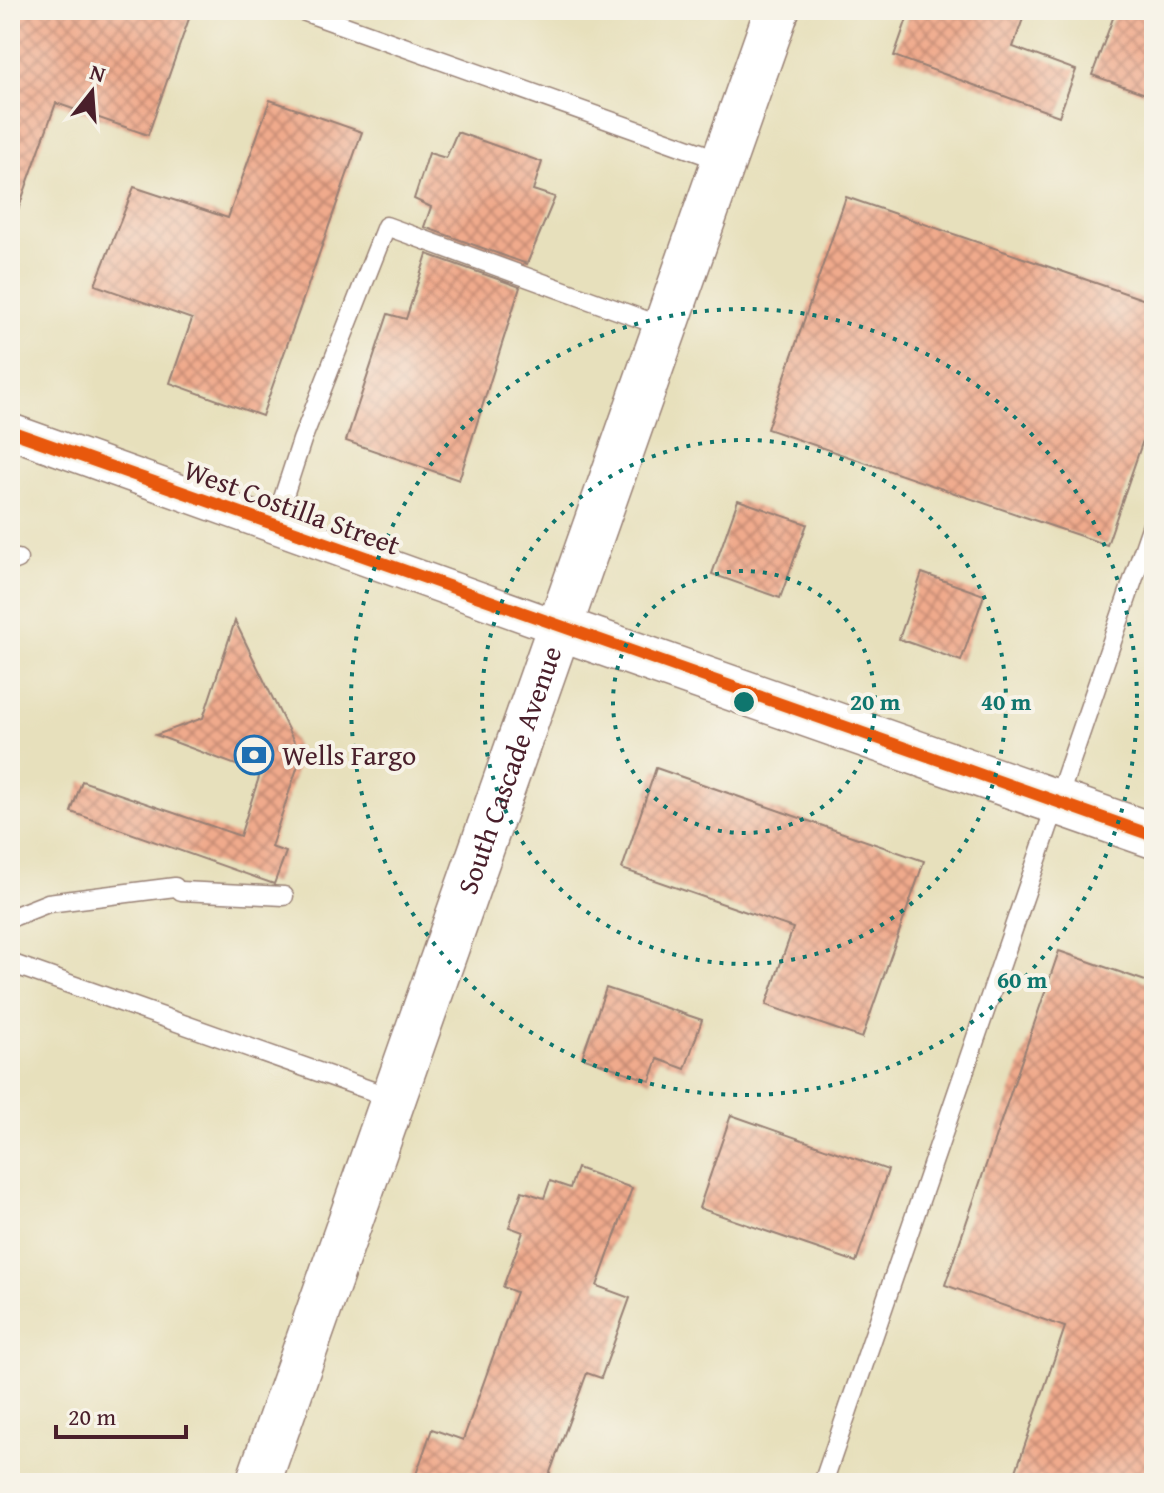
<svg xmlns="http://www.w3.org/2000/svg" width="1164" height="1493" font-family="'Gentium Book Plus',serif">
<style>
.building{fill:url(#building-cross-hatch)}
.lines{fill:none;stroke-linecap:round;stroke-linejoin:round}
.service-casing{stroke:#988074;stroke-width:21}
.minor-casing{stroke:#988074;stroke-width:37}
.tertiary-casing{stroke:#988074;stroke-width:47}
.secondary-casing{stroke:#988074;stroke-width:47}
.service{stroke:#fff;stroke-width:18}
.minor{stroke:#fff;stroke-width:34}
.tertiary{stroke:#fff;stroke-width:44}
.secondary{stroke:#fff;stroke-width:44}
.cycleway-casing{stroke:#f7f3e8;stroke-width:17}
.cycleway{stroke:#e8590c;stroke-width:12}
.ring{fill:none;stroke:#0f766e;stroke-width:4;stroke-dasharray:4 8}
.labels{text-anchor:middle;stroke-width:8;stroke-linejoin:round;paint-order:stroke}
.street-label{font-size:28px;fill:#4a1f2b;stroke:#f7f3e8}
.poi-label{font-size:28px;fill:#4a1f2b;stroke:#f7f3e8;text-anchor:start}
.centre{fill:#0f766e;stroke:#f7f3e8;stroke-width:4}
.ring-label{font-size:24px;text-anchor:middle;font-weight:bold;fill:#0f766e;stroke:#f7f3e8;stroke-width:8;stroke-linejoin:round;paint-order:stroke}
</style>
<defs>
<pattern id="building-cross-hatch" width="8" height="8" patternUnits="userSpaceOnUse" patternTransform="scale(2)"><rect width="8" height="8" fill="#f0aa8c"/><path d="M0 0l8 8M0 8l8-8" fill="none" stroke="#c48a73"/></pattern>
</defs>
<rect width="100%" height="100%" fill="#f7f3e8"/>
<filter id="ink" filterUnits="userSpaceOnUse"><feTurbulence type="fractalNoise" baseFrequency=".0125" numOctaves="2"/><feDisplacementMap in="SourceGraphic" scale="16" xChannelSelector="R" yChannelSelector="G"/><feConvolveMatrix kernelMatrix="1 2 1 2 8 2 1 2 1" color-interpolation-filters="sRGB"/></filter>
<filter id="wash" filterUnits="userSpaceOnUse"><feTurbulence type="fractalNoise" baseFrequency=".006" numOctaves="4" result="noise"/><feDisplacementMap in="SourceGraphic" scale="32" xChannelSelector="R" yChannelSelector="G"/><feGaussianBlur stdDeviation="1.8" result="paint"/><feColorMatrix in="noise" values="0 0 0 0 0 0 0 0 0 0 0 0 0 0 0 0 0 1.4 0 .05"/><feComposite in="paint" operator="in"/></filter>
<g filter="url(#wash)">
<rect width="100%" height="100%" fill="#e7e0bc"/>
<g id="blocks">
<!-- building -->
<g class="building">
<path d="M10,10H192L148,135L56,103L15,218H10Z"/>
<path d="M910,10H1026L1013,47L1076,70L1059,116L894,56Z"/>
<path d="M1116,10H1154V97L1092,75Z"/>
<path d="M270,100L362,132L262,416L170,383L192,319L95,285L134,187L228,218Z"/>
<path d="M457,132L542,162L533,190L555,197L527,264L424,227L431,207L414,199L429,153L446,158Z"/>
<path d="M846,197L1154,303V408L1107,545L767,429Z"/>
<path d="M427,254L520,287L459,480L346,441L388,314L406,319Z"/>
<path d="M738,500L807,524L780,598L712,574Z"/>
<path d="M922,573L984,595L961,661L899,639Z"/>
<path d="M235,621L301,756L271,847L286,852L274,884L71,812L82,781L240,836L260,774L156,735L203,718Z"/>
<path d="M656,768L924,861L862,1038L766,1005L793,928L622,869Z"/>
<path d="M1059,951L1154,984V1483H1012L1065,1327L945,1285Z"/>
<path d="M606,988L702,1020L685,1069L658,1059L650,1081L582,1057Z"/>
<path d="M731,1115L888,1170L856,1262L699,1208Z"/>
<path d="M577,1168L632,1188L597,1286L630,1298L601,1378L587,1373L546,1483H413L432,1429L463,1440L516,1292L503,1287L523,1232L509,1227L522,1191L544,1198L550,1181L570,1188Z"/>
</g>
</g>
</g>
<g filter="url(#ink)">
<use href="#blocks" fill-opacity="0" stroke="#988074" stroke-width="2"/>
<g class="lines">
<!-- service casing -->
<g class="service-casing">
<g id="service">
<path d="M300,10L723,161"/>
<path d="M274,526L302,440L386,226L664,327"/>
<path d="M10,562L18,559"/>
<path d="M181,891L284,896"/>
<path d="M10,918L48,903L175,887"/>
<path d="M10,963L392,1098"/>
<path d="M823,1483L1154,519"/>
</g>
</g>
<!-- minor casing -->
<g class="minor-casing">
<path id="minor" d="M10,431L557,627"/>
</g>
<!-- tertiary casing -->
<g class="tertiary-casing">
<path id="tertiary" d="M557,627L1154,836"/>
</g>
<!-- secondary casing -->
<g class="secondary-casing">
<g id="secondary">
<path id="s1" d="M258,1483L777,10"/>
</g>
</g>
<!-- service -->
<use href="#service" class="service"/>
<!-- minor -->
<use href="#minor" class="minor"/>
<!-- tertiary -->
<use href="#tertiary" class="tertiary"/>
<!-- secondary -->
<use href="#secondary" class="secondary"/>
<!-- cycleway casing -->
<g class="cycleway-casing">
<path id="cycleway" d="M10,431L1154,836"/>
</g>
<!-- cycleway -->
<use href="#cycleway" class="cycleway"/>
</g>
</g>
<!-- distance rings -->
<g class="ring">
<circle cx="744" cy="702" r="131"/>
<circle cx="744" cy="702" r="262"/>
<circle cx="744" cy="702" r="393"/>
</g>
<!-- icons -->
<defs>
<g id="bank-ring" transform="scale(2)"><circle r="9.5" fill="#f7f3e8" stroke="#1f6fb2" stroke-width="1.5"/><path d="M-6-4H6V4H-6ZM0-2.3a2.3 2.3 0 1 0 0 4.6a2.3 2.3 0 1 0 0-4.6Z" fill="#1f6fb2"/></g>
</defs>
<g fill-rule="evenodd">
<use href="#bank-ring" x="254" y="755"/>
</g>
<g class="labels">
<!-- street labels -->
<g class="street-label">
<text transform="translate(292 507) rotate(20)" y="10">West Costilla Street</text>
<text dy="10" stroke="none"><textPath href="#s1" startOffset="756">South Cascade Avenue</textPath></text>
</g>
<!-- poi labels -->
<g class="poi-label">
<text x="282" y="765">Wells Fargo</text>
</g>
</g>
<circle cx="744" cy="702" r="12" class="centre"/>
<g class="ring-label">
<text x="875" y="710">20 m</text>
<text x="1006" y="710">40 m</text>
<text x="1022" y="988">60 m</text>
</g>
<!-- margin -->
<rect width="1164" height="1493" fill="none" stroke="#f7f3e8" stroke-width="40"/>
<!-- north arrow -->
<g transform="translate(92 92) rotate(17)" stroke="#f7f3e8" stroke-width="6" paint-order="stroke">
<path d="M0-6L14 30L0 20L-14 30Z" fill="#4a1f2b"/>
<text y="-12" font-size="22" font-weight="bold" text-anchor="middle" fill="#4a1f2b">N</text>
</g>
<!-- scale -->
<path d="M56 1425v12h130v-12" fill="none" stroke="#4a1f2b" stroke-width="4"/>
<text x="68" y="1425" font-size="24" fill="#4a1f2b" stroke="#f7f3e8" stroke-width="6" paint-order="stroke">20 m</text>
</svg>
